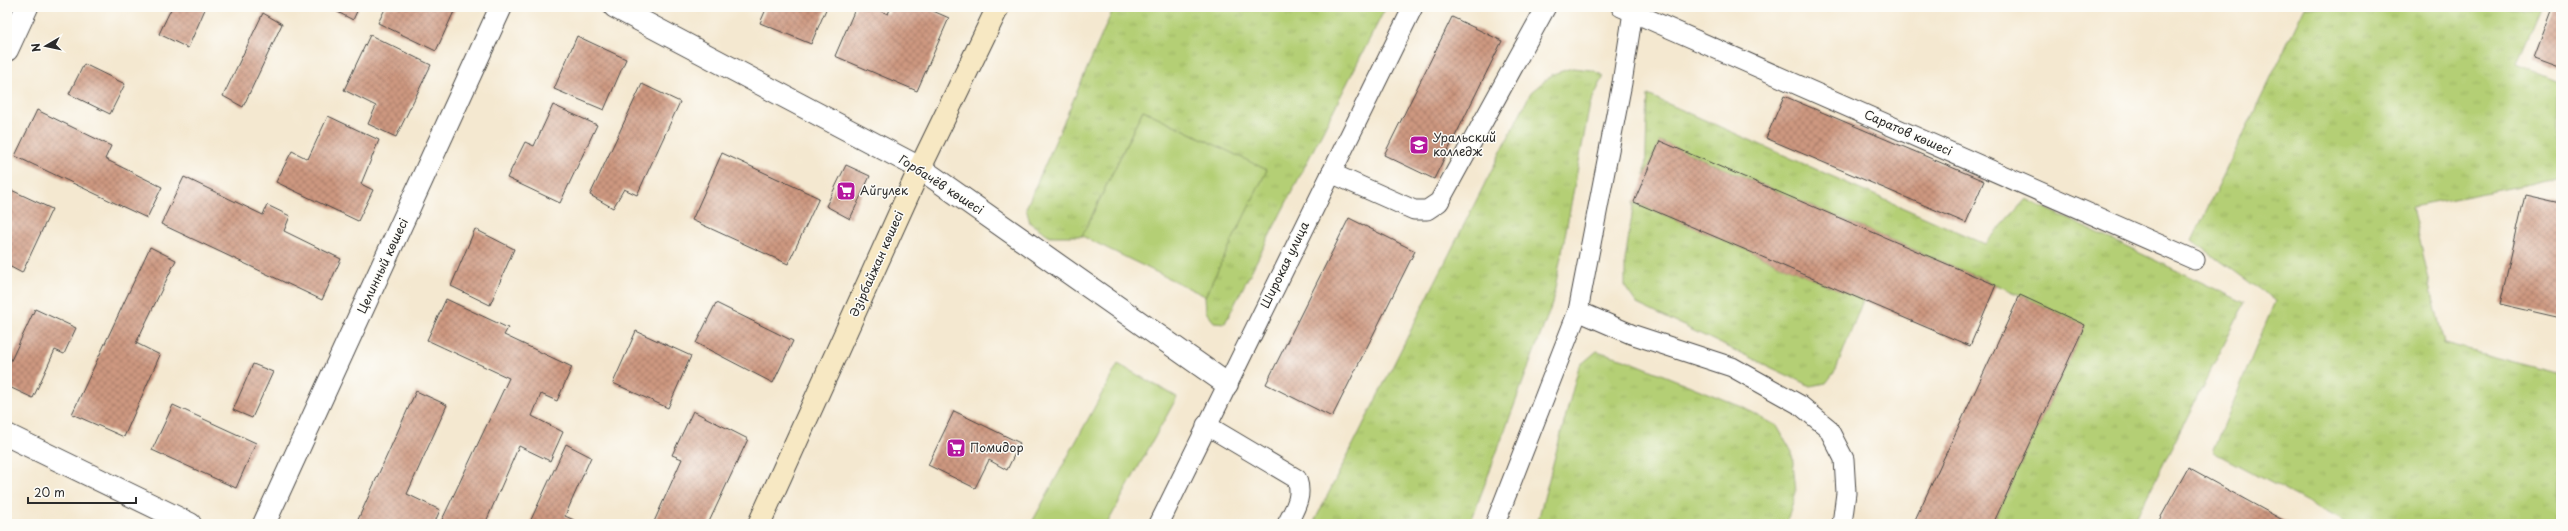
<svg xmlns="http://www.w3.org/2000/svg" width="2568" height="531" font-family="'Playpen Sans',sans-serif">
<style>
.grass{fill:url(#grass-tufts);stroke:#707d50}
.green{fill:#b4cf74;stroke:#707d50}
.building{fill:url(#building-cross-hatch)}
.lines{fill:none;stroke-linecap:round;stroke-linejoin:round}
.service-casing{stroke:#494744;stroke-width:21}
.minor-casing{stroke:#494744;stroke-width:24}
.secondary-casing{stroke:#494744;stroke-width:24}
.service{stroke:#fff;stroke-width:19}
.minor{stroke:#fff;stroke-width:22}
.secondary{stroke:#f7e8c3;stroke-width:22}
.labels{text-anchor:middle;stroke-width:3;stroke-linejoin:round;paint-order:stroke}
.street-label{font-size:12px;fill:#2b2b2b;stroke:#fdfcf7}
.poi-label{font-size:12px;fill:#2b2b2b;stroke:#fdfcf7;text-anchor:start}
</style>
<defs>
<pattern id="grass-tufts" width="24" height="20" patternUnits="userSpaceOnUse"><rect width="24" height="20" fill="#b4cf74"/><path d="M3 7l-1-3M5 7V3M7 7l1-3M15 17l-1-3M17 17v-4M19 17l1-3" fill="none" stroke="#9bb265"/></pattern>
<pattern id="building-cross-hatch" width="8" height="8" patternUnits="userSpaceOnUse"><rect width="8" height="8" fill="#ce9880"/><path d="M0 0l8 8M0 8l8-8" fill="none" stroke="#a77c69"/></pattern>
</defs>
<rect width="100%" height="100%" fill="#fdfcf7"/>
<filter id="ink" filterUnits="userSpaceOnUse"><feTurbulence type="fractalNoise" baseFrequency=".025" numOctaves="2"/><feDisplacementMap in="SourceGraphic" scale="8" xChannelSelector="R" yChannelSelector="G"/><feConvolveMatrix kernelMatrix="1 2 1 2 8 2 1 2 1" color-interpolation-filters="sRGB"/></filter>
<filter id="wash" filterUnits="userSpaceOnUse"><feTurbulence type="fractalNoise" baseFrequency=".012" numOctaves="4" result="noise"/><feDisplacementMap in="SourceGraphic" scale="16" xChannelSelector="R" yChannelSelector="G"/><feGaussianBlur stdDeviation="0.9" result="paint"/><feColorMatrix in="noise" values="0 0 0 0 0 0 0 0 0 0 0 0 0 0 0 0 0 1.4 0 .05"/><feComposite in="paint" operator="in"/></filter>
<g filter="url(#wash)">
<rect width="100%" height="100%" fill="#f4e8d0"/>
<!-- grass -->
<g class="grass">
<path d="M1114,7H1386L1225,323L1214,322L1206,312L1205,296L1266,170L1143,110L1082,236H1050L1030,223L1026,208Z"/>
<path d="M2305,7H2541L2517,63L2561,81V178L2412,207L2444,344L2561,374V524H2349L2213,452L2275,301L2192,240Z"/>
<path d="M1572,68L1592,70L1604,76L1590,104L1552,304L1470,524H1313L1531,92L1553,74Z"/>
<path d="M1648,95L1985,244L2026,199L2245,303L2133,524H1993L2085,325L2020,295L1660,141L1645,175Z"/>
<path d="M1634,202L1863,300L1836,370L1826,383L1810,386L1637,304L1625,287V260Z"/>
<path d="M1597,351L1624,359L1742,407L1777,426L1792,452L1796,492L1786,524H1537L1579,366Z"/>
</g>
<!-- green -->
<g class="green">
<path d="M1143,110L1267,170L1205,296L1082,236Z"/>
<path d="M1118,364L1177,397L1107,524H1031Z"/>
</g>
<g id="blocks">
<!-- building -->
<g class="building">
<path d="M172,7H206L188,48L159,34Z"/>
<path d="M328,7H359L353,20Z"/>
<path d="M386,7H456L436,51L378,23Z"/>
<path d="M767,7H827L811,44L760,23Z"/>
<path d="M856,7H871L888,14L891,7H924L949,18L917,91L835,56Z"/>
<path d="M2553,7H2561V68L2534,58Z"/>
<path d="M263,13L282,24L243,107L223,96Z"/>
<path d="M1452,17L1502,41L1434,179L1384,155Z"/>
<path d="M370,35L431,65L396,137L368,124L376,106L344,90Z"/>
<path d="M577,36L626,59L604,110L554,89Z"/>
<path d="M84,64L125,84L110,114L69,94Z"/>
<path d="M642,84L680,102L637,195L624,189L613,208L590,195Z"/>
<path d="M1784,96L1984,181L1966,223L1766,138Z"/>
<path d="M553,105L597,125L560,203L507,178L525,142L534,146Z"/>
<path d="M37,110L111,146L105,159L162,187L147,218L15,156Z"/>
<path d="M328,116L379,140L361,184L373,190L358,221L276,182L292,151L308,159Z"/>
<path d="M1660,141L1996,285L1970,346L1634,202Z"/>
<path d="M722,153L819,198L788,264L692,220Z"/>
<path d="M846,165L870,176L850,219L826,206Z"/>
<path d="M184,177L263,215L267,205L290,216L284,231L341,259L322,300L161,224Z"/>
<path d="M7,188L52,209L22,273L7,265Z"/>
<path d="M2525,195L2561,203V318L2500,304Z"/>
<path d="M1349,218L1415,251L1332,417L1266,384Z"/>
<path d="M475,229L514,249L490,305L451,286Z"/>
<path d="M150,247L176,260L136,343L160,355L124,437L72,414Z"/>
<path d="M2020,295L2085,325L1993,524H1913Z"/>
<path d="M446,299L508,328L504,335L572,367L557,401L541,394L532,416L563,432L550,461L519,446L485,524H440L509,378L427,340Z"/>
<path d="M716,303L793,341L773,383L696,343Z"/>
<path d="M35,309L76,328L64,354L55,350L33,398L7,386V369Z"/>
<path d="M636,331L691,356L668,408L613,383Z"/>
<path d="M253,364L273,372L252,418L233,410Z"/>
<path d="M416,391L447,405L407,494L440,510L434,524H356Z"/>
<path d="M173,405L256,443L236,488L152,450Z"/>
<path d="M693,411L748,439L708,524H653L682,459L672,455Z"/>
<path d="M954,411L1020,443L1007,470L989,460L975,488L928,465Z"/>
<path d="M566,444L591,457L565,516L574,520L571,524H529Z"/>
<path d="M2188,468L2290,524H2157Z"/>
</g>
</g>
</g>
<g filter="url(#ink)">
<use href="#blocks" fill-opacity="0" stroke="#494744" stroke-width="1"/>
<g class="lines">
<!-- service casing -->
<g class="service-casing">
<g id="service">
<path d="M1621,7L2195,260"/>
<path d="M1331,173L1414,210H1427L1439,202L1546,7"/>
<path d="M1578,311L1631,334L1732,367L1800,405L1828,428L1844,459L1846,493L1842,524"/>
<path d="M1206,425L1297,479C1303,497 1295,508 1287,524"/>
<path d="M1159,524L1413,7"/>
<path d="M1495,524L1578,311L1622,83L1633,12"/>
</g>
</g>
<!-- minor casing -->
<g class="minor-casing">
<g id="minor">
<path d="M615,7L920,168L1227,384"/>
<path d="M7,50L27,7"/>
<path d="M7,435L190,524"/>
<path d="M264,524L501,7"/>
</g>
</g>
<!-- secondary casing -->
<g class="secondary-casing">
<path id="secondary" d="M759,524L920,168L998,7"/>
</g>
<!-- service -->
<use href="#service" class="service"/>
<!-- minor -->
<use href="#minor" class="minor"/>
<!-- secondary -->
<use href="#secondary" class="secondary"/>
</g>
</g>
<!-- icons -->
<defs>
<g id="university-square" transform="scale(1)"><rect x="-9" y="-9" width="18" height="18" rx="4" fill="#b5179e" stroke="#fdfcf7"/><path d="M0-5L7-2L0 1L-7-2ZM-4 1L0 2.5L4 1V4Q0 6-4 4Z" fill="#fff"/></g>
<g id="supermarket-square" transform="scale(1)"><rect x="-9" y="-9" width="18" height="18" rx="4" fill="#b5179e" stroke="#fdfcf7"/><path d="M-6-5.5h2.5l.6 2H6L4.5 2H-2.5L-4.4-4H-6ZM-1.5 3.2a1.3 1.3 0 1 0 .1 0ZM3 3.2a1.3 1.3 0 1 0 .1 0Z" fill="#fff"/></g>
</defs>
<g fill-rule="evenodd">
<use href="#university-square" x="1419" y="145"/>
<use href="#supermarket-square" x="846" y="191"/>
<use href="#supermarket-square" x="956" y="448"/>
</g>
<g class="labels">
<!-- street labels -->
<g class="street-label">
<text transform="translate(1908 133) rotate(24)" y="4">Саратов көшесі</text>
<text transform="translate(941 185) rotate(33)" y="4">Горбачёв көшесі</text>
<text transform="translate(877 264) rotate(-66)" y="4">Әзірбайжан көшесі</text>
<text transform="translate(1285 265) rotate(-64)" y="4">Широкая улица</text>
<text transform="translate(383 266) rotate(-65)" y="4">Целинный көшесі</text>
</g>
<!-- poi labels -->
<g class="poi-label">
<text x="1433" y="142">Уральский<tspan x="1433" dy="14">колледж</tspan></text>
<text x="860" y="195">Айгулек</text>
<text x="970" y="452">Помидор</text>
</g>
</g>
<!-- margin -->
<rect width="2568" height="531" fill="none" stroke="#fdfcf7" stroke-width="24"/>
<!-- north arrow -->
<g transform="translate(46 46) rotate(261)" stroke="#fdfcf7" stroke-width="3" paint-order="stroke">
<path d="M0-3L7 15L0 10L-7 15Z" fill="#2b2b2b"/>
<text y="-6" font-size="11" font-weight="bold" text-anchor="middle" fill="#2b2b2b">N</text>
</g>
<!-- scale -->
<path d="M28 497v6h108v-6" fill="none" stroke="#2b2b2b" stroke-width="2"/>
<text x="34" y="497" font-size="12" fill="#2b2b2b" stroke="#fdfcf7" stroke-width="3" paint-order="stroke">20 m</text>
</svg>
